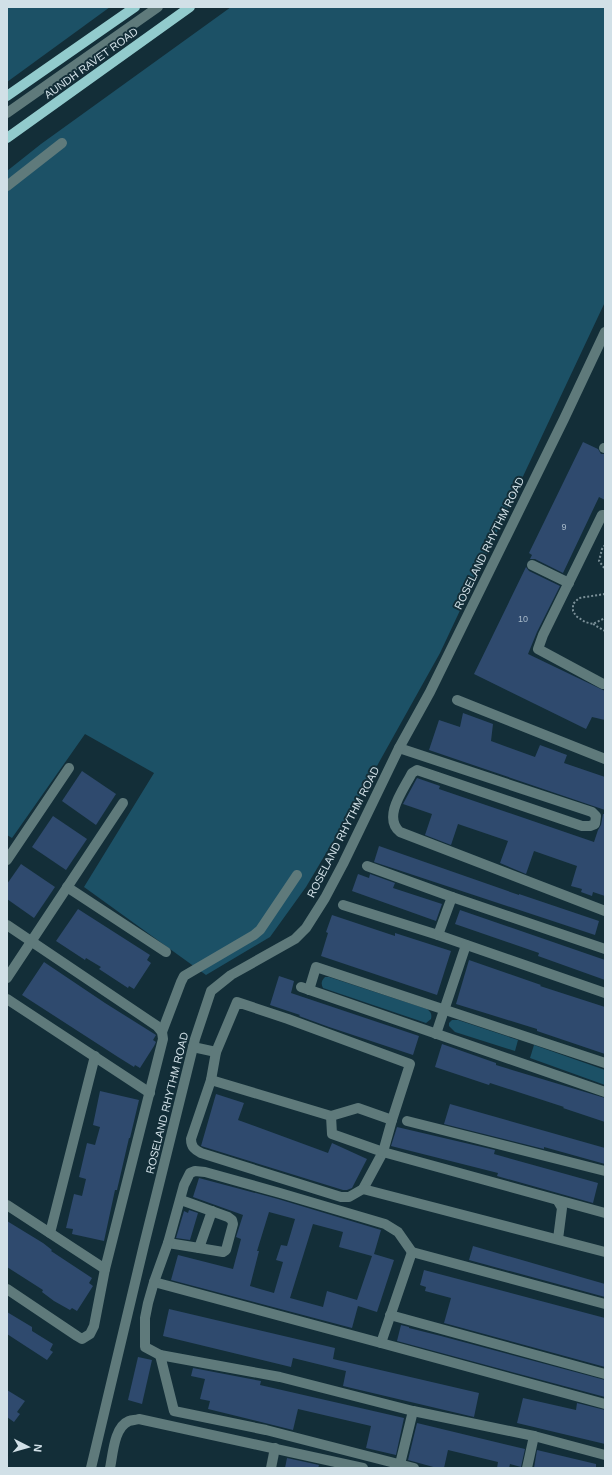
<svg xmlns="http://www.w3.org/2000/svg" width="612" height="1475" font-family="Arial,sans-serif">
<style>
.green{fill:#1c5166}
.building{fill:#2f4a6e;fill-rule:evenodd}
.lines{fill:none;stroke-linecap:round;stroke-linejoin:round}
.path{stroke:#7a8f97;stroke-width:2;stroke-dasharray:2 2;stroke-linecap:butt}
.minor{stroke:#5f7a7b;stroke-width:10}
.major{stroke:#92cbcd;stroke-width:10}
.labels{text-anchor:middle;stroke-width:4;stroke-linejoin:round;paint-order:stroke}
.number-label{font-size:9px;fill:#a8bac9}
.street-label{font-size:11px;fill:#d1e0e7;stroke:#132e38}
</style>
<rect width="100%" height="100%" fill="#132e38"/>
<!-- green -->
<g class="green">
<path d="M7,7H110L7,82Z"/>
<path d="M231,7H605V302L440,653L363,791L306,887L270,937L206,975L84,887L154,773L85,734L12,838L7,835V171L41,144Z"/>
<path d="M325,977H329L427,1009C431,1012 432,1014 431,1019L426,1023L323,988C321,984 321,981 325,977Z"/>
<path d="M452,1020H458L518,1040L515,1051L455,1032L449,1026V1023Z"/>
<path d="M534,1045L605,1070V1085L530,1058Z"/>
</g>
<!-- building -->
<g class="building">
<path d="M583,442L598,449L601,454H605V500L599,497L563,573L535,559H530L532,555L529,553Z"/>
<path d="M526,567L529,571L560,586L537,632L528,654L605,691V720L592,717L586,729L474,674Z"/>
<path d="M463,713L493,724L491,741L535,757L540,745L567,755L564,763L605,777V810L429,750L439,720L460,727Z"/>
<path d="M82,771L116,794L96,825L62,801Z"/>
<path d="M417,778L440,786L439,789L594,842L598,830L601,825L603,814H605V896L593,892L592,896L581,892L582,889L571,886L577,866L534,851L526,874L500,863L508,841L458,824L451,845L425,835L432,814L403,804Z"/>
<path d="M53,816L87,839L66,870L32,847Z"/>
<path d="M379,846L519,895V894L599,921L595,935L374,862Z"/>
<path d="M21,864L55,887L34,918L7,899V884Z"/>
<path d="M358,874L369,878L370,874L395,883L393,888L442,904L436,921L352,891Z"/>
<path d="M78,909L150,955L147,960L151,963L134,989L129,986L128,988L99,969L101,967L86,958L85,960L56,941Z"/>
<path d="M460,910L605,960V980L538,956L539,953L455,924Z"/>
<path d="M332,915L395,936V933L451,951L437,995L321,956L328,933L326,932Z"/>
<path d="M469,960L541,985L540,986L605,1007V1054L537,1031V1029L456,1004Z"/>
<path d="M44,962L105,1003L156,1035L153,1040L156,1042L154,1046L140,1068L135,1065L134,1067L118,1057L22,995Z"/>
<path d="M279,976L294,981L291,993L419,1036L413,1055L329,1027L299,1016L300,1015L270,1005Z"/>
<path d="M442,1044L496,1063V1065L605,1098V1122L563,1108L564,1107L490,1083L489,1085L435,1067Z"/>
<path d="M100,1091L139,1100L130,1138H129L117,1190H115L104,1241L72,1234L73,1229L66,1228L74,1194L82,1196L86,1179L79,1177L87,1143L95,1145L100,1127L93,1125Z"/>
<path d="M216,1094L244,1103L238,1120L328,1153L332,1143L367,1159L352,1188L347,1190H343L201,1146Z"/>
<path d="M450,1104L605,1148V1164L544,1147V1149L444,1124Z"/>
<path d="M397,1127L495,1150L494,1154L598,1183L593,1203L497,1176L498,1173L391,1146Z"/>
<path d="M199,1178L278,1199L381,1230L374,1254L394,1260L377,1312L358,1306L352,1328L171,1280L178,1255L233,1269L241,1239L236,1237L243,1215L193,1197ZM269,1212L295,1219L287,1246L281,1245L276,1260L283,1262L274,1293L250,1286L259,1251H257ZM313,1224L343,1232L339,1247L372,1256L357,1300L327,1291L323,1307L290,1298Z"/>
<path d="M189,1210L198,1213L190,1240L176,1238L184,1211L188,1213Z"/>
<path d="M7,1221L43,1243L52,1250L51,1251L92,1278L89,1283L93,1286L77,1311L72,1308L70,1310L54,1301L42,1292L43,1290L7,1267Z"/>
<path d="M473,1246L605,1284V1297L469,1260Z"/>
<path d="M424,1270L605,1318V1367L444,1323L451,1298L425,1291L426,1287L420,1285Z"/>
<path d="M169,1309L335,1348L333,1359L479,1393L474,1417L343,1386L346,1371L293,1358L291,1367L163,1336Z"/>
<path d="M7,1312L32,1327V1331L53,1344L50,1350L53,1352L47,1360L7,1334Z"/>
<path d="M401,1325L409,1327V1328L441,1336L605,1380V1397L397,1341Z"/>
<path d="M138,1357L152,1360L142,1404L128,1400Z"/>
<path d="M193,1368L261,1381L260,1385L404,1418L396,1455L366,1448L371,1426L298,1409L293,1430L208,1409L210,1401L200,1399L205,1379L191,1376Z"/>
<path d="M7,1390L25,1401L17,1412L20,1414L14,1422L7,1417Z"/>
<path d="M523,1398L576,1410L577,1403L605,1410V1444L517,1423Z"/>
<path d="M417,1423L525,1449L521,1467L510,1464L509,1468H497L498,1462L448,1450L444,1468H437L408,1460Z"/>
<path d="M537,1450L596,1464V1468H534Z"/>
<path d="M287,1458L319,1465L318,1468H285Z"/>
</g>
<g class="lines">
<!-- path -->
<g class="path">
<path d="M605,545L602,549L599,561L605,569"/>
<path d="M605,594L579,598L573,604V611L576,616L585,622L593,624L605,618"/>
<path d="M593,624L605,631"/>
</g>
<!-- minor -->
<g class="minor">
<path d="M7,113L158,7"/>
<path d="M7,186L62,143"/>
<path d="M604,448H605"/>
<path d="M605,515H602L543,635L538,649L603,684H605"/>
<path d="M532,565L569,583"/>
<path d="M457,700L605,759"/>
<path d="M399,748L592,812L596,816L595,824L590,826H582L417,770L412,773C404,789 382,817 400,832L605,911"/>
<path d="M7,860L69,768"/>
<path d="M367,866L452,897L605,949"/>
<path d="M67,887L166,952"/>
<path d="M343,905L438,935L605,993"/>
<path d="M7,925L157,1026L162,1032L163,1039L105,1269L94,1326L90,1334L82,1339L77,1336L7,1289"/>
<path d="M438,935L452,897"/>
<path d="M7,978L123,803"/>
<path d="M301,987L605,1092"/>
<path d="M309,990L316,967L605,1063"/>
<path d="M7,999L150,1093"/>
<path d="M162,1032L181,982L184,976L254,935L260,930L297,875"/>
<path d="M436,1034L466,945"/>
<path d="M193,1047L216,1052"/>
<path d="M211,1080L331,1116L332,1134L383,1152L363,1189"/>
<path d="M331,1116L358,1108L392,1120"/>
<path d="M407,1121L605,1171"/>
<path d="M181,1200L228,1217L232,1220L233,1224L226,1250L223,1252L199,1248"/>
<path d="M558,1201L562,1208L558,1239"/>
<path d="M7,1205L105,1269"/>
<path d="M605,1213L383,1152L392,1120L410,1064L288,1019L237,1002L216,1052L211,1080L191,1139C191,1147 195,1150 201,1153L341,1197H349L363,1189L605,1252"/>
<path d="M50,1233L95,1056"/>
<path d="M168,1243L199,1248L212,1211"/>
<path d="M154,1282L381,1343L412,1252"/>
<path d="M390,1315L605,1374"/>
<path d="M381,1343L605,1404"/>
<path d="M160,1355L145,1347V1318L148,1303L154,1282L168,1243L184,1185L190,1173L195,1171L205,1172L280,1193L385,1224L398,1232L412,1252L605,1304"/>
<path d="M400,1464L413,1411"/>
<path d="M91,1468L144,1245L195,1039L211,991L231,975L295,939L306,928L325,898L343,864L399,748L430,692L564,419L605,332"/>
<path d="M110,1468C113,1454 114,1427 129,1421C132,1420 136,1420 139,1419L363,1468"/>
<path d="M271,1468L275,1448"/>
<path d="M414,1468L266,1430L174,1411L160,1355L280,1377L413,1411L534,1436L605,1455"/>
<path d="M527,1468L534,1436"/>
</g>
<!-- major -->
<g class="major">
<path d="M7,96L135,7"/>
<path d="M7,138L190,7"/>
</g>
</g>
<g class="labels">
<!-- number labels -->
<g class="number-label">
<text x="564" y="530">9</text>
<text x="523" y="622">10</text>
</g>
<!-- street labels -->
<g class="street-label">
<text transform="translate(91 63) rotate(-36)" y="4">AUNDH RAVET ROAD</text>
<text transform="translate(489 543) rotate(-64)" y="4">ROSELAND RHYTHM ROAD</text>
<text transform="translate(343 832) rotate(-63)" y="4">ROSELAND RHYTHM ROAD</text>
<text transform="translate(167 1103) rotate(-76)" y="4">ROSELAND RHYTHM ROAD</text>
</g>
</g>
<!-- border -->
<rect width="612" height="1475" fill="none" stroke="#d1e0e7" stroke-width="16"/>
<!-- north arrow -->
<g transform="translate(28 1447) rotate(96)" stroke="#132e38" stroke-width="3" paint-order="stroke">
<path d="M0-3L7 15L0 10L-7 15Z" fill="#d1e0e7"/>
<text y="-6" font-size="11" font-weight="bold" text-anchor="middle" fill="#d1e0e7">N</text>
</g>
</svg>
